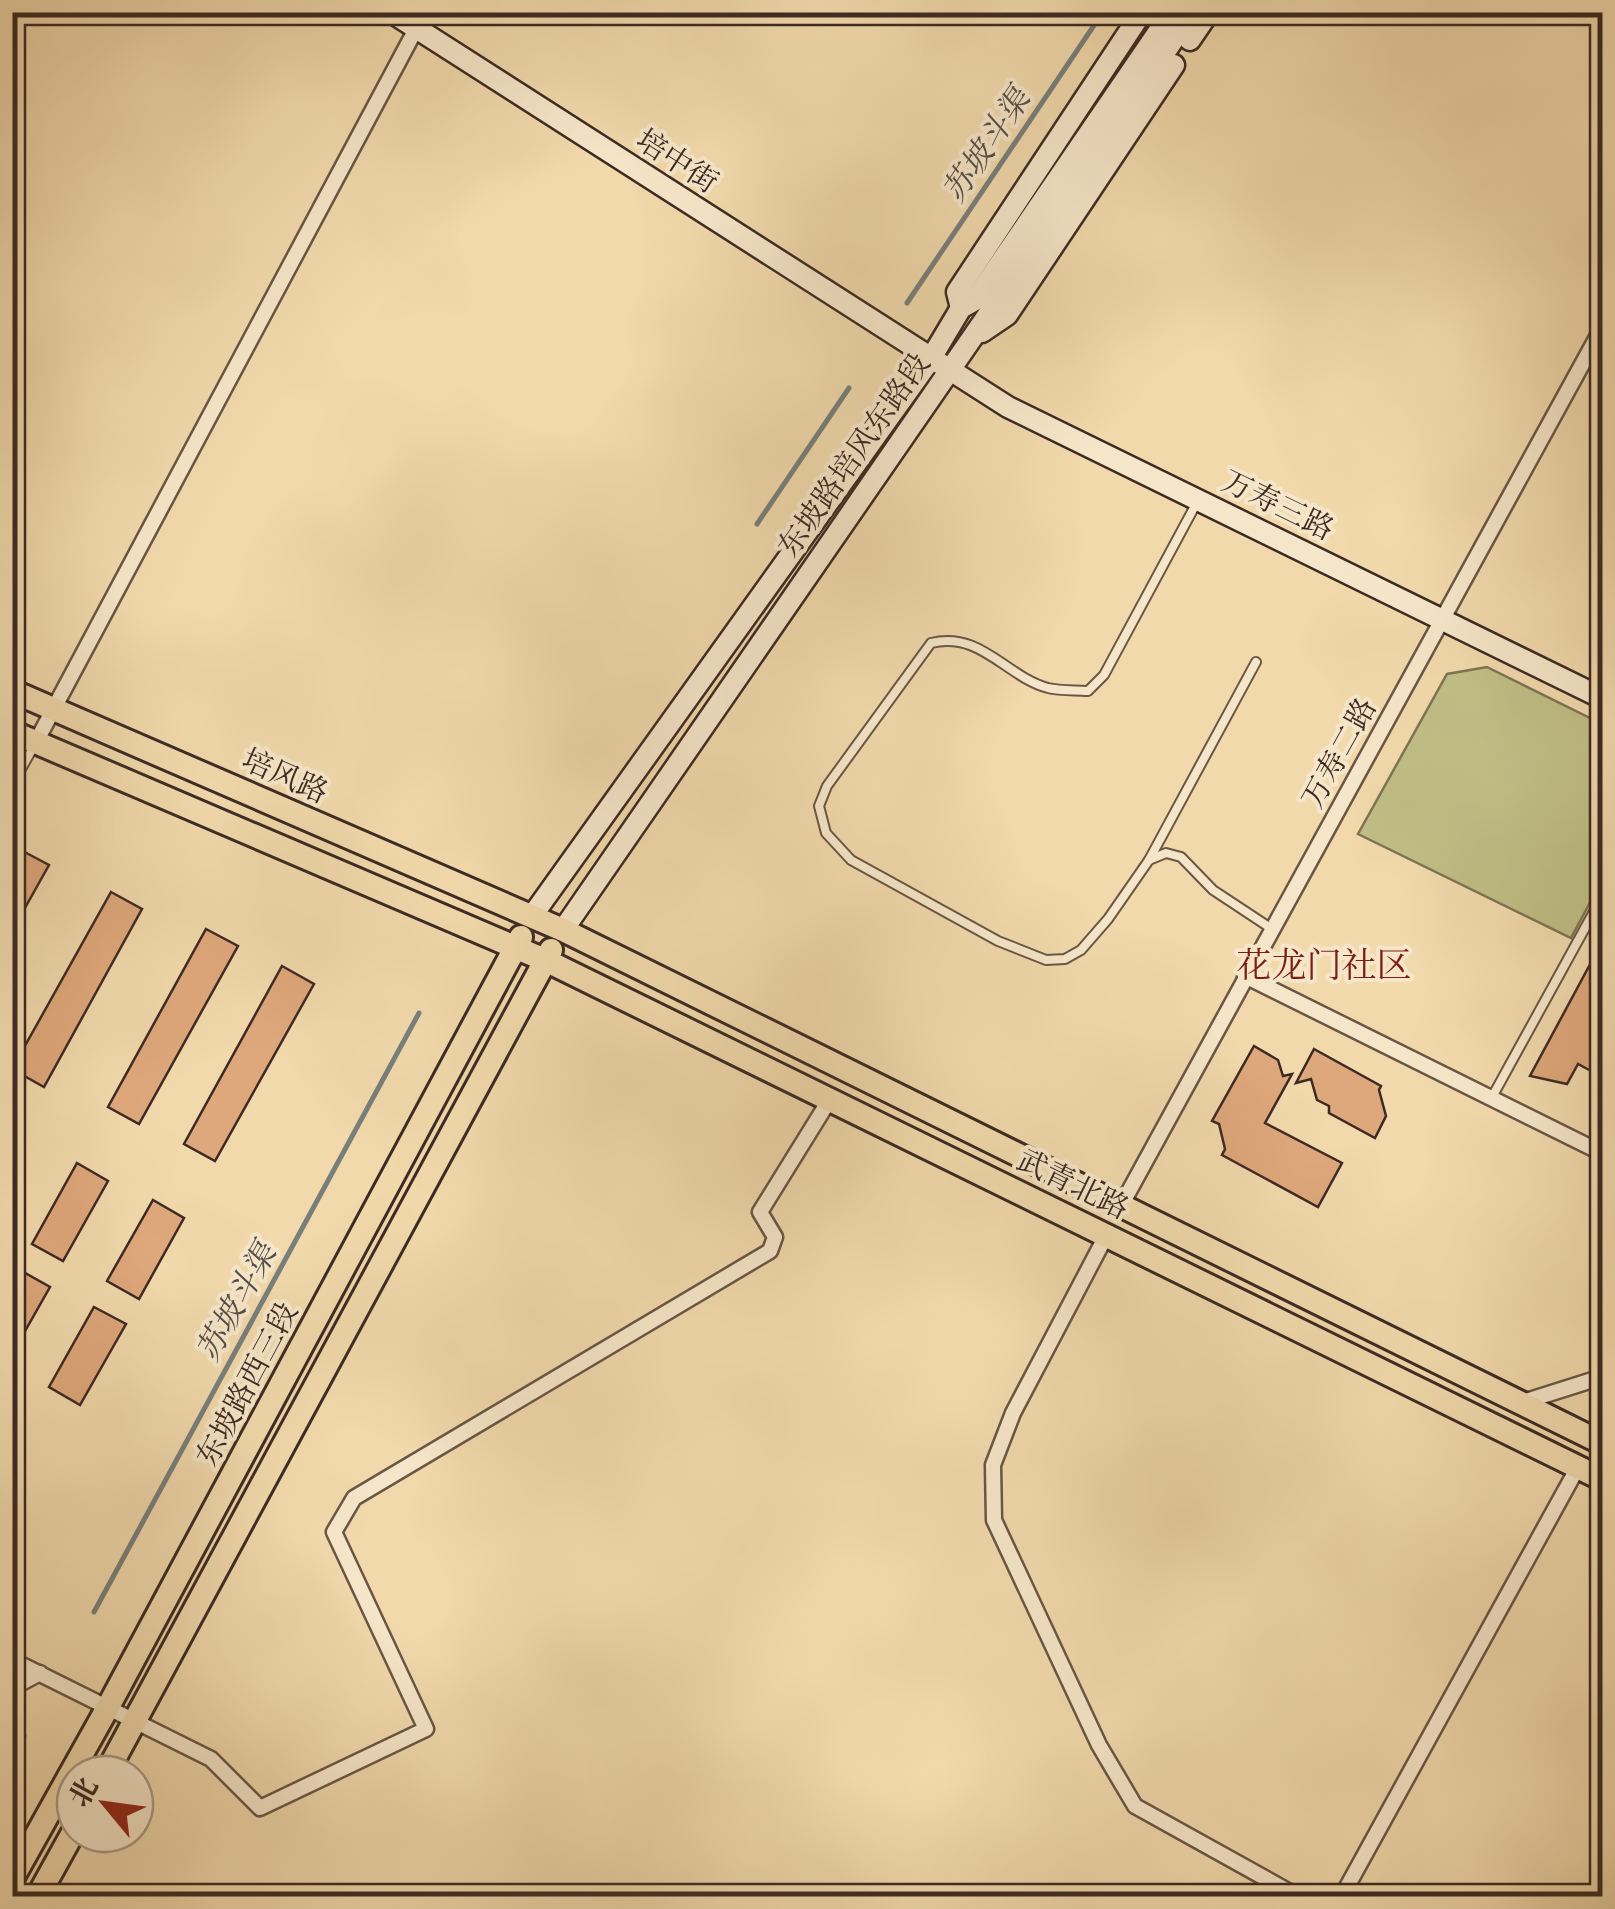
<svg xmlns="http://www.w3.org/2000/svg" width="1615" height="1909" font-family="'IM FELL Double Pica','Noto Serif SC',serif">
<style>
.green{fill:#c0be86;stroke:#7e7454;stroke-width:2.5}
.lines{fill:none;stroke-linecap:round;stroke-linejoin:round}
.stream{stroke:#787f7b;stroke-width:5}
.building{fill:#dfa77c;stroke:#3c2a23;stroke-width:2.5}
.lane-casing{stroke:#695645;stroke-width:12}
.street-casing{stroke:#695645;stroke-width:19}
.secondary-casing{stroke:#3c2a23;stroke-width:25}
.primary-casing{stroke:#3c2a23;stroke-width:28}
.lane{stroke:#f6e6c9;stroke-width:8}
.street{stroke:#f6e6c9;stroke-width:14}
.secondary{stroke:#f6e6c9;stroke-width:20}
.primary{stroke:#f1d9ac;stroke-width:22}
.labels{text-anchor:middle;stroke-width:8;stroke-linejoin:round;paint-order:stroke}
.street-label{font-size:30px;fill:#3c2a23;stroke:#f6e6c9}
.water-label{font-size:32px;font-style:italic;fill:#554d48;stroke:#f6e6c9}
.quarter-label{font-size:35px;fill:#7a1f14;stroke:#f6e6c9}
</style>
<rect width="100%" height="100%" fill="#f1d9ac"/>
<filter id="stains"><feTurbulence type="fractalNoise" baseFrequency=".002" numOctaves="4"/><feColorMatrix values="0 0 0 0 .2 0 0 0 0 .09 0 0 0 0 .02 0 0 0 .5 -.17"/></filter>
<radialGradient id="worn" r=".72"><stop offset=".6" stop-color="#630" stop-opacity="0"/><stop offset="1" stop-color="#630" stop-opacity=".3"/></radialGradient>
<!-- green -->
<path class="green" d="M1487,667L1602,724V880L1571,938L1358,834L1447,674Z"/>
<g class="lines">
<!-- stream -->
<g class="stream">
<path d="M907,303L1103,12"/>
<path d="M757,524L849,388"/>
<path d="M94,1612L419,1013"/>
<path d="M12,1756L24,1736"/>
</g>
</g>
<!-- building -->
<g class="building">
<path d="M17,848L49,865L12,931V856Z"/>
<path d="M111,892L142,909L44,1087L12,1069Z"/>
<path d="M206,929L238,946L139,1124L108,1107Z"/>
<path d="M1602,942V1021L1598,1030L1602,1033V1077L1578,1064L1567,1084L1530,1076Z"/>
<path d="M282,966L314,984L215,1161L184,1144Z"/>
<path d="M1254,1046L1278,1060L1283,1076L1292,1074L1265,1123L1342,1163L1318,1207L1222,1155L1225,1149L1219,1124L1212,1121Z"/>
<path d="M1314,1049L1381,1086L1379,1090L1386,1116L1375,1138L1329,1113V1106L1317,1100L1311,1079L1296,1083Z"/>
<path d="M77,1163L108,1181L63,1261L32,1244Z"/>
<path d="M153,1200L184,1218L139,1299L107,1281Z"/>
<path d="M18,1269L50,1287L12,1354V1280Z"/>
<path d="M94,1307L126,1324L80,1405L49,1387Z"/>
</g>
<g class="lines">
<!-- lane casing -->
<g class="lane-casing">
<g id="lane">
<path d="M1196,504L1104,675L1088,691C1075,690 1060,691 1048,688C1005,676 981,631 931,643L827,786L819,806L826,833L851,860L998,941L1046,960L1065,959L1081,950L1108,919L1149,860L1166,853L1181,857L1213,890L1272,929"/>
<path d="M12,785L34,746"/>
<path d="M1149,860L1256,662"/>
<path d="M1491,1099L1602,897"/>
</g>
</g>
<!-- street casing -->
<g class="street-casing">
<g id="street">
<path d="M36,742L425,12"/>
<path d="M1245,976L1602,1153"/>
<path d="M1122,1204L1602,328"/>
<path d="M1107,1234L1013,1413L993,1465L994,1520L1099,1745L1135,1806L1297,1896"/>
<path d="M1523,1402L1602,1377"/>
<path d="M12,1660L211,1759L260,1808L426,1729L334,1532L354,1498L770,1251L775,1237L760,1212L830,1099"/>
<path d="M12,1688L40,1673"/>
<path d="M1342,1896L1578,1467"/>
</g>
</g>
<!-- secondary casing -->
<g class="secondary-casing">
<g id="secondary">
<path d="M391,12L1008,407L1602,698"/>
<path d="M1190,40L1209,12"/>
<path d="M961,308L957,292L1142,12"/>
<path d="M982,332L1007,315L1174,65"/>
<path d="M532,916L930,360L961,308L975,300L1172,12"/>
<path d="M563,930L990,312L1192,12"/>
</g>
</g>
<!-- primary casing -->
<g class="primary-casing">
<g id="primary">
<path d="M12,691L563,930L1602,1443"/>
<path d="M12,732L545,960L1602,1479"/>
<path d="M106,1774L551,950"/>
<path d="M12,1879L108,1707L521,937"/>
<path d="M38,1896L75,1829"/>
</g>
</g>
<!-- lane -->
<use href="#lane" class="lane"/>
<!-- street -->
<use href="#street" class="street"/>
<!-- secondary -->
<use href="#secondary" class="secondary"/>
<!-- primary -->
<use href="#primary" class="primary"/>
</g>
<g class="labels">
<!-- street labels -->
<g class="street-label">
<text transform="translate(677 161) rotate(33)" y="10">培中街</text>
<text transform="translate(854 455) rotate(-55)" y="10">东坡路培风东路段</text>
<text transform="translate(1278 505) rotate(26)" y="10">万寿三路</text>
<text transform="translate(1339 753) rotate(-61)" y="10">万寿二路</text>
<text transform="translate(285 776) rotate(24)" y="10">培风路</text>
<text transform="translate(1073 1184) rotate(26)" y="10">武青北路</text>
<text transform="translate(247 1384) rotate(-62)" y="10">东坡路西三段</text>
</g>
<!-- water labels -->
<g class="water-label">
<text transform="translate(986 145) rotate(-56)" y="11">苏坡斗渠</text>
<text transform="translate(236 1302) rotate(-61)" y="11">苏坡斗渠</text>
</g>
<!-- quarter labels -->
<g class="quarter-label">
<text x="1324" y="977">花龙门社区</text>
</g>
</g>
<!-- margin -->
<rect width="1615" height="1909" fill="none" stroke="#f1d9ac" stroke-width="50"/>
<rect x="15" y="15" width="1585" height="1879" fill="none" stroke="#3c2a23" stroke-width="5"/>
<rect x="25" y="25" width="1565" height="1859" fill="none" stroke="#3c2a23" stroke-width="2.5"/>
<!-- north arrow -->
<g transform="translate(105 1804) rotate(299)"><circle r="48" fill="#f6e6c9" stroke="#ac9b87" stroke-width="2.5"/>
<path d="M0-8L18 38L0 25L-18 38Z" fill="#8f2418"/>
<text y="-15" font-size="28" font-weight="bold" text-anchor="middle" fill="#3c2a23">北</text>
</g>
<rect width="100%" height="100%" filter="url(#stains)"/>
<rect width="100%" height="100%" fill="url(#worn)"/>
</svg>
